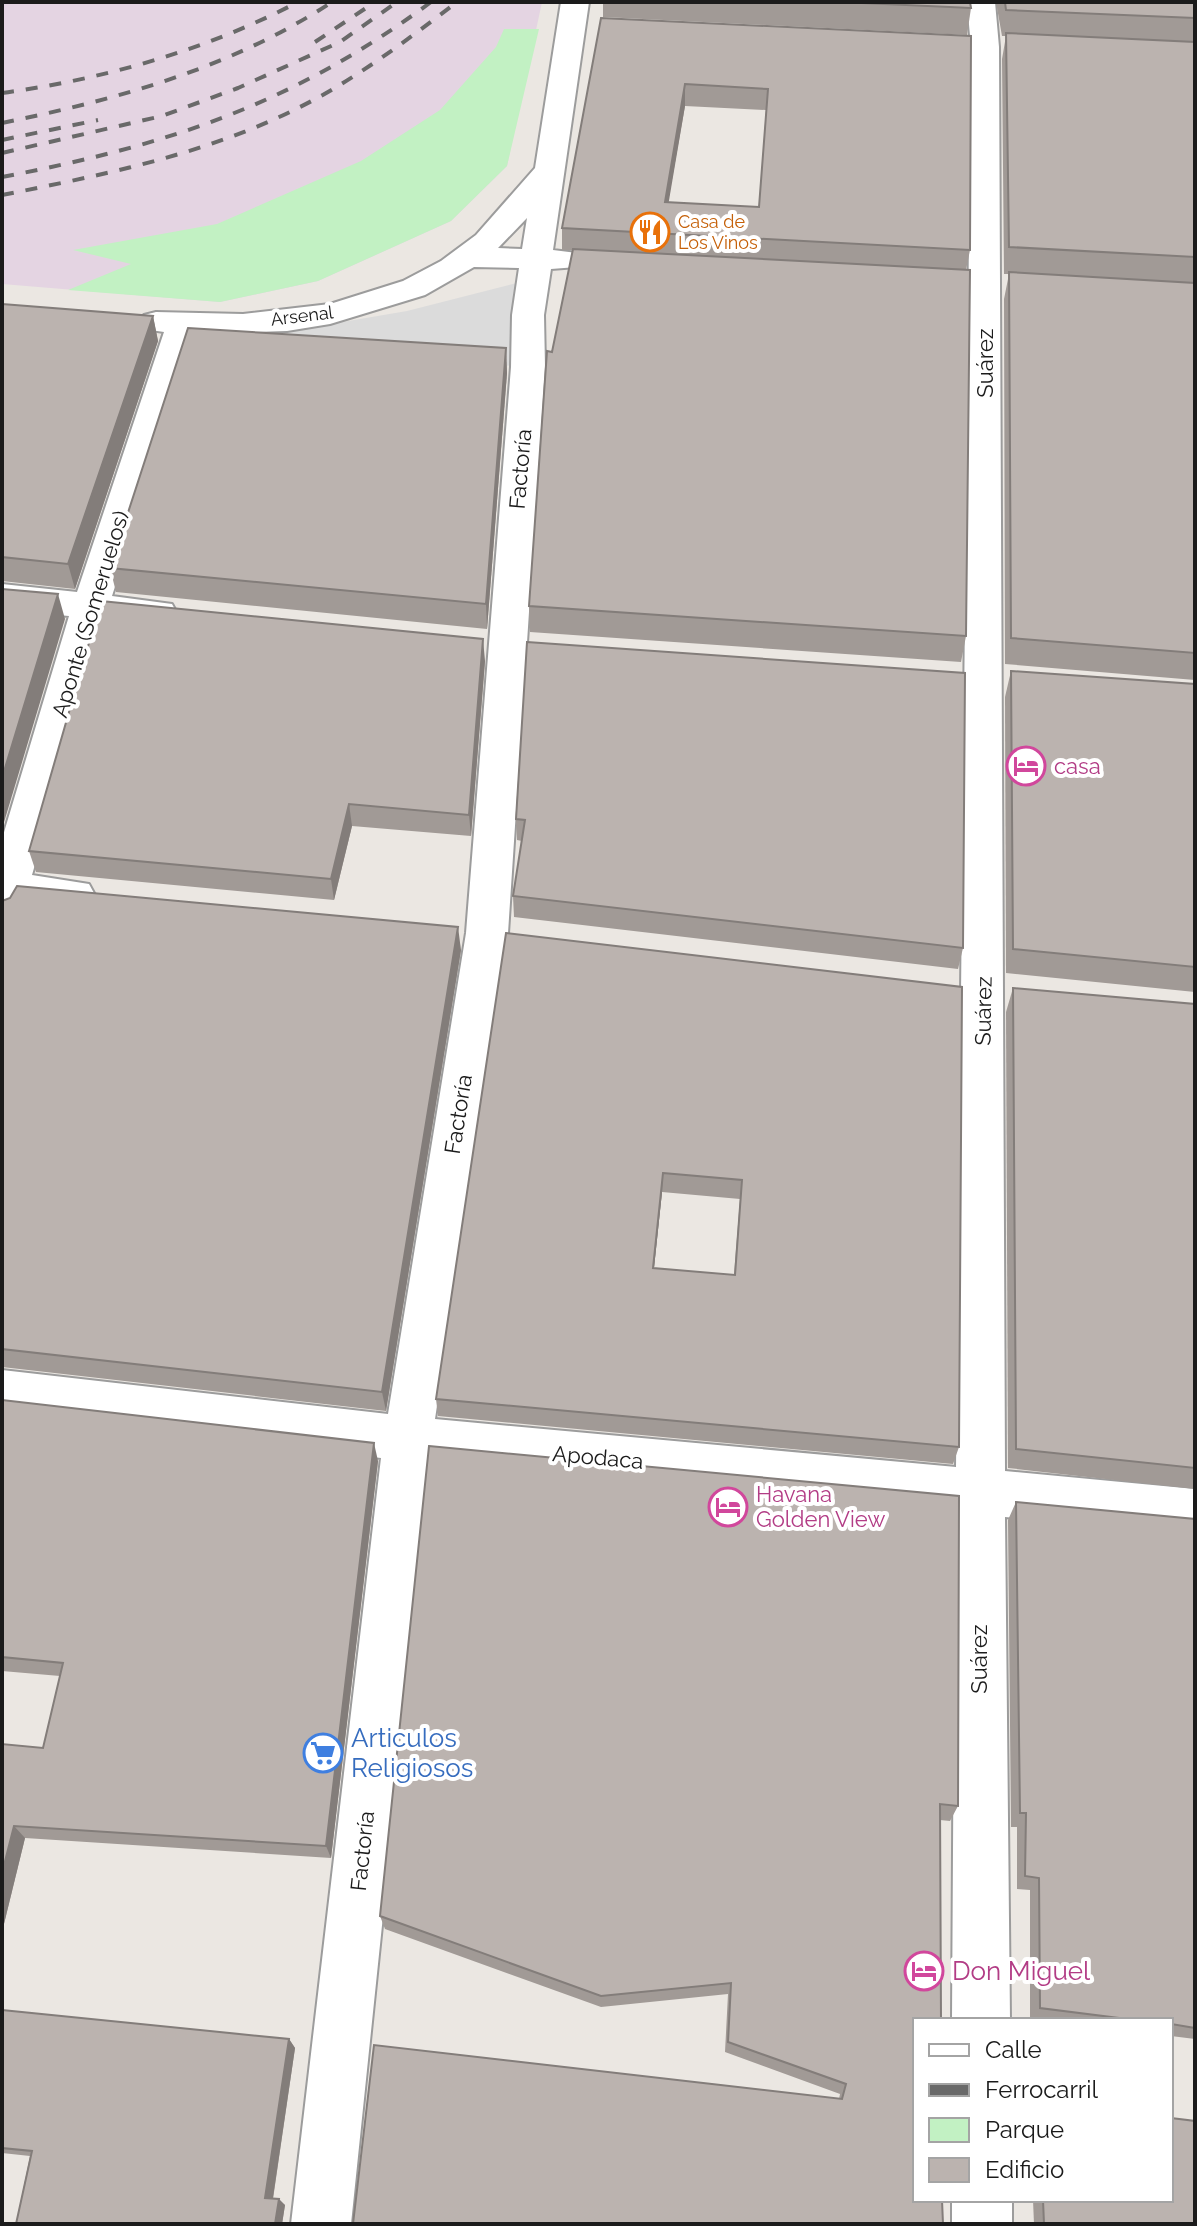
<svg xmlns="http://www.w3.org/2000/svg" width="1197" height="2226" font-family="Raleway,sans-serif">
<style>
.industrial{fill:#e4d4e2}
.park{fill:#c2f1c3}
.parking{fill:#dbdbdb}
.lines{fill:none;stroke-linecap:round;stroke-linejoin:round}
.minor-casing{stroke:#9c9c9c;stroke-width:4}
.minor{fill:#fff;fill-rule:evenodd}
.rail{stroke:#696969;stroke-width:4;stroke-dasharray:12 12;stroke-linecap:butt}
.wall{fill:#a19a96;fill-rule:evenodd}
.shaded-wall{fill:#837d7a}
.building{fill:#bbb3af;stroke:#837d7a;stroke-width:2;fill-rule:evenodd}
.labels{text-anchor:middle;stroke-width:8;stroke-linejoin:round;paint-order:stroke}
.far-food-label{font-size:18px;fill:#c56008;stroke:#fff;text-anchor:start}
.far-street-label{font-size:18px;fill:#1b1b1b;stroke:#fff}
.street-label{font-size:22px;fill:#1b1b1b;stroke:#fff}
.hotel-label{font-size:22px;fill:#b23c85;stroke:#fff;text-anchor:start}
.near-shop-label{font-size:26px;fill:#366cbe;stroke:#fff;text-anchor:start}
.near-hotel-label{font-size:26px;fill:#b23c85;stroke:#fff;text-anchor:start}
</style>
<rect width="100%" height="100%" fill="#ebe7e2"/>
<!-- industrial -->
<path class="industrial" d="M2,2H542L507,166L451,221L318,281L220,302L2,284Z"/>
<!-- park -->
<path class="park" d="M504,29H539L507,166L451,221L318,281L220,302L68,290L131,264L73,250L217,224L361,161L440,110L496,47Z"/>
<!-- parking -->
<path class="parking" d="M536,278L528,367L217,345L219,334L313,327L407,311Z"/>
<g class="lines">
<!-- minor casing -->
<g class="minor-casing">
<g id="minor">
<path d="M561,2H589L553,250L577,253L582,260L577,267L551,269L544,315L545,367L508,933L435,1419L956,1467L971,47L967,2H995L999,47L1005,1471L1195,1489V1535L1005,1517L1010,2020H952L955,1513L430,1463L351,2224H291L381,1458L2,1414V1370L388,1414L466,933L511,367L512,315L519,268L474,267L425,295L330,324L287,331L196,334L112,596L172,604L177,613L172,622L159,626L105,620L32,875L89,884L95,895L89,906L75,911L23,906L17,918L2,923V839L69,616L2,610V584L77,592L164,332L144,329L140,322L144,315L156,312L243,314L330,304L403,281L441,261L476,235L535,168ZM527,218L522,249L498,248Z"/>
<rect x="952" y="2200" width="60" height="24"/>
</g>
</g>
<!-- minor -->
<use href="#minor" class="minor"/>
<!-- rail -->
<g class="rail">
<path d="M315,42L375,2"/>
<path d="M2,93C105,79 206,50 298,2"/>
<path d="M2,123C119,99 231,68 332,2"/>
<path d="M2,140L98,120"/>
<path d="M2,153L162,116L238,88L340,42L397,2"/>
<path d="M2,177C169,145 293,104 431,2"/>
<path d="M2,195C103,175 207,154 300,107C356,79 407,40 457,2"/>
</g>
</g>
<!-- wall -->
<g class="wall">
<path d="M603,2H970L971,8L967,35L603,17Z"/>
<path d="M996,2H1195V680L1005,664L1004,299L1009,274H1004L1002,59L1006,36H1002Z"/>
<path d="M601,18L971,36L970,250L966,270V636L961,662L530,632L529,606L552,352L573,250H562V228ZM685,106L766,110L759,207L668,202Z"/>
<path d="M2,304L153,316L158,341L75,589L2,581Z"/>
<path d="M506,348L507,373L487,629L116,592L110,568Z"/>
<path d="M527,642L963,948L958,969L514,917L513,896L522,841L517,840L516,819Z"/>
<path d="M485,661L471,836L352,826L334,900L36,872L29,851Z"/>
<path d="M1011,671L1195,684V992L1006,973L1005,697Z"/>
<path d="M2,901L461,950L386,1411L2,1367Z"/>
<path d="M506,933L962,987L959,1447L953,1464L438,1416L436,1399ZM662,1192L740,1199L734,1275L654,1268Z"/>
<path d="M1013,988L1195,1004V1489L1008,1468L1006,1012Z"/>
<path d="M2,1400L378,1461L331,1858L25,1838L2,1932V1744L43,1748L60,1676L2,1671Z"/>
<path d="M429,1446L958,1806L950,1821L940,1820L915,2200L839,2099L840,2094L725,2052L728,1994L601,2007L385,1929L380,1916Z"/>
<path d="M1016,1502L1195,1519V2039L1171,2036V2020H1043L1030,2018V1890L1017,1889V1827H1011L1008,1520Z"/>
<path d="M2,2010L289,2039L295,2048L273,2199L285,2205L282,2224H16L30,2156L2,2153Z"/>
<path d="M1033,2200H1171L1195,2224H1034Z"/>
</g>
<!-- shaded-wall -->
<g class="shaded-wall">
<path d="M685,84V106L665,224V202Z"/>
<path d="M153,316L158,341L75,589L68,564Z"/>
<path d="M506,348L507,373L487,629L486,604Z"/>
<path d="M58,594L65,619L2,829V778Z"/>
<path d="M483,639L485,661L471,836L469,815Z"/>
<path d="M349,804L352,826L334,900L331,879Z"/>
<path d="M458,927L461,950L386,1411L382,1392Z"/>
<path d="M663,1173L662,1192L652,1286L653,1268Z"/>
<path d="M374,1443L378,1461L331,1858L326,1846Z"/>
<path d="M14,1826L25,1838L2,1932V1873Z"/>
<path d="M289,2039L295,2048L272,2204L265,2198Z"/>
<path d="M279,2199L285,2205L282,2224H275Z"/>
</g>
<!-- building -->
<g class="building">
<path d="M840,2H970L971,8Z"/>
<path d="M1005,2H1195V18L1006,10Z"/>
<path d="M601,18L971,36L970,250L562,228ZM685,84L768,89L759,207L665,202Z"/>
<path d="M1006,33L1195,42V257L1009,247Z"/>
<path d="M573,249L970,270L966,636L529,606L547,351L552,352Z"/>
<path d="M1009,272L1195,283V653L1011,638Z"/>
<path d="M2,304L153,316L68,564L2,557Z"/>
<path d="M188,328L506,348L486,604L110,568Z"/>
<path d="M2,589L58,594L2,778Z"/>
<path d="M101,601L483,639L469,815L349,804L331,879L29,851Z"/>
<path d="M527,642L965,673L963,948L513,896L525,820L516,819Z"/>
<path d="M1011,671L1195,684V967L1013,949Z"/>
<path d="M17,886L458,927L382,1392L2,1349V901L10,898Z"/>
<path d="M506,933L962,987L959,1447L436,1399ZM663,1173L742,1180L735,1275L653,1268Z"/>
<path d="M1013,988L1195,1004V1468L1016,1449Z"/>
<path d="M2,1400L374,1443L326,1846L14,1826L2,1873V1744L43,1748L63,1663L2,1657Z"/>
<path d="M429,1446L959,1496L958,1806L940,1804L941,2020H915V2200H942L943,2224H353L374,2045L842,2099L846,2084L728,2042L731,1983L601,1996L380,1916Z"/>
<path d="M1016,1502L1195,1519V2028L1171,2024V2020H1135L1040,2008L1039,1878L1025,1876L1026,1813H1020Z"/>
<path d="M2,2010L289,2039L265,2198L279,2199L275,2224H16L32,2151L2,2148Z"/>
<path d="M1171,2118L1195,2121V2224H1044L1043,2200H1171Z"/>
</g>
<!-- icons -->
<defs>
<g id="restaurant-ring" transform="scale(2)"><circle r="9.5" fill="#fff" stroke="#e8710a" stroke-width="1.5"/><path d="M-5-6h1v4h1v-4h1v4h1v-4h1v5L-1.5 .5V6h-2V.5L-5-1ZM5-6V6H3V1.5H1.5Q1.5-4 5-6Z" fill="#e8710a"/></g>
<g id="hotel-ring" transform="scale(2)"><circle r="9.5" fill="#fff" stroke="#d1479c" stroke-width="1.5"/><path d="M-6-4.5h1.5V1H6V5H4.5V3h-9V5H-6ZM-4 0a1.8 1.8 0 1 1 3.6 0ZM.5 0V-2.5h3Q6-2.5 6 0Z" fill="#d1479c"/></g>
<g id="supermarket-ring" transform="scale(2)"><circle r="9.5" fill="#fff" stroke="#3f7fe0" stroke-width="1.5"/><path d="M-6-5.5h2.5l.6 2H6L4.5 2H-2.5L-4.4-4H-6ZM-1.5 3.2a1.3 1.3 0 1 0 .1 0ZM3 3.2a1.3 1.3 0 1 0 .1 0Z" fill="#3f7fe0"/></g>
</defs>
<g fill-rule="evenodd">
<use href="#restaurant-ring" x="650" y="232"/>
<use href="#hotel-ring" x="1026" y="766"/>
<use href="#hotel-ring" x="728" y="1507"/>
<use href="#supermarket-ring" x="323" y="1753"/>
<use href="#hotel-ring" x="924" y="1971"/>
</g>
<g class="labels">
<!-- far-food labels -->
<g class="far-food-label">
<text x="678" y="228">Casa de<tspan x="678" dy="21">Los Vinos</tspan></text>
</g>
<!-- far-street labels -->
<g class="far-street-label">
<text transform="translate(302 316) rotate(-7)" y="6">Arsenal</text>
</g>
<!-- street labels -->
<g class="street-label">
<text transform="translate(985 363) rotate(-90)" y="8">Suárez</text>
<text transform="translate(520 469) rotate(-85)" y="8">Factoría</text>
<text transform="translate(90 614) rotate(-73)" y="8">Aponte (Someruelos)</text>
<text transform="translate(983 1011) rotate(-89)" y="8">Suárez</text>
<text transform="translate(458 1114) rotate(-81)" y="8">Factoría</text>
<text transform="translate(598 1457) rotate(5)" y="8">Apodaca</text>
<text transform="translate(979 1659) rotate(-90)" y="8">Suárez</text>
<text transform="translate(362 1851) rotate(-84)" y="8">Factoría</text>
</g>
<!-- hotel labels -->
<g class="hotel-label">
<text x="1054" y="774">casa</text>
<text x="756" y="1502">Havana<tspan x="756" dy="25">Golden View</tspan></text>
</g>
<!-- near-shop labels -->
<g class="near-shop-label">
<text x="351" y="1747">Articulos<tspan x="351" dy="30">Religiosos</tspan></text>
</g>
<!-- near-hotel labels -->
<g class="near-hotel-label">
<text x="952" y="1980">Don Miguel</text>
</g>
</g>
<!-- border -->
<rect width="1197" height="2226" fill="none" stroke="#1b1b1b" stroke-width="8"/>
<!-- legend -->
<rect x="913" y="2018" width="260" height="184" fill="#ffffff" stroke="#a4a4a4" stroke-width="2"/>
<rect x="929" y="2044" width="40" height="12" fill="#ffffff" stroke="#a4a4a4" stroke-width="2"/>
<text x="985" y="2058" font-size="24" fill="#1b1b1b">Calle</text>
<rect x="929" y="2084" width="40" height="12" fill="#696969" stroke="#a4a4a4" stroke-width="2"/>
<text x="985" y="2098" font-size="24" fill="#1b1b1b">Ferrocarril</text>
<rect x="929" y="2118" width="40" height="24" fill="#c2f1c3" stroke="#a4a4a4" stroke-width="2"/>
<text x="985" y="2138" font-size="24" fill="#1b1b1b">Parque</text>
<rect x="929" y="2158" width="40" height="24" fill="#bbb3af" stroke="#a4a4a4" stroke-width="2"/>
<text x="985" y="2178" font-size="24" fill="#1b1b1b">Edificio</text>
</svg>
